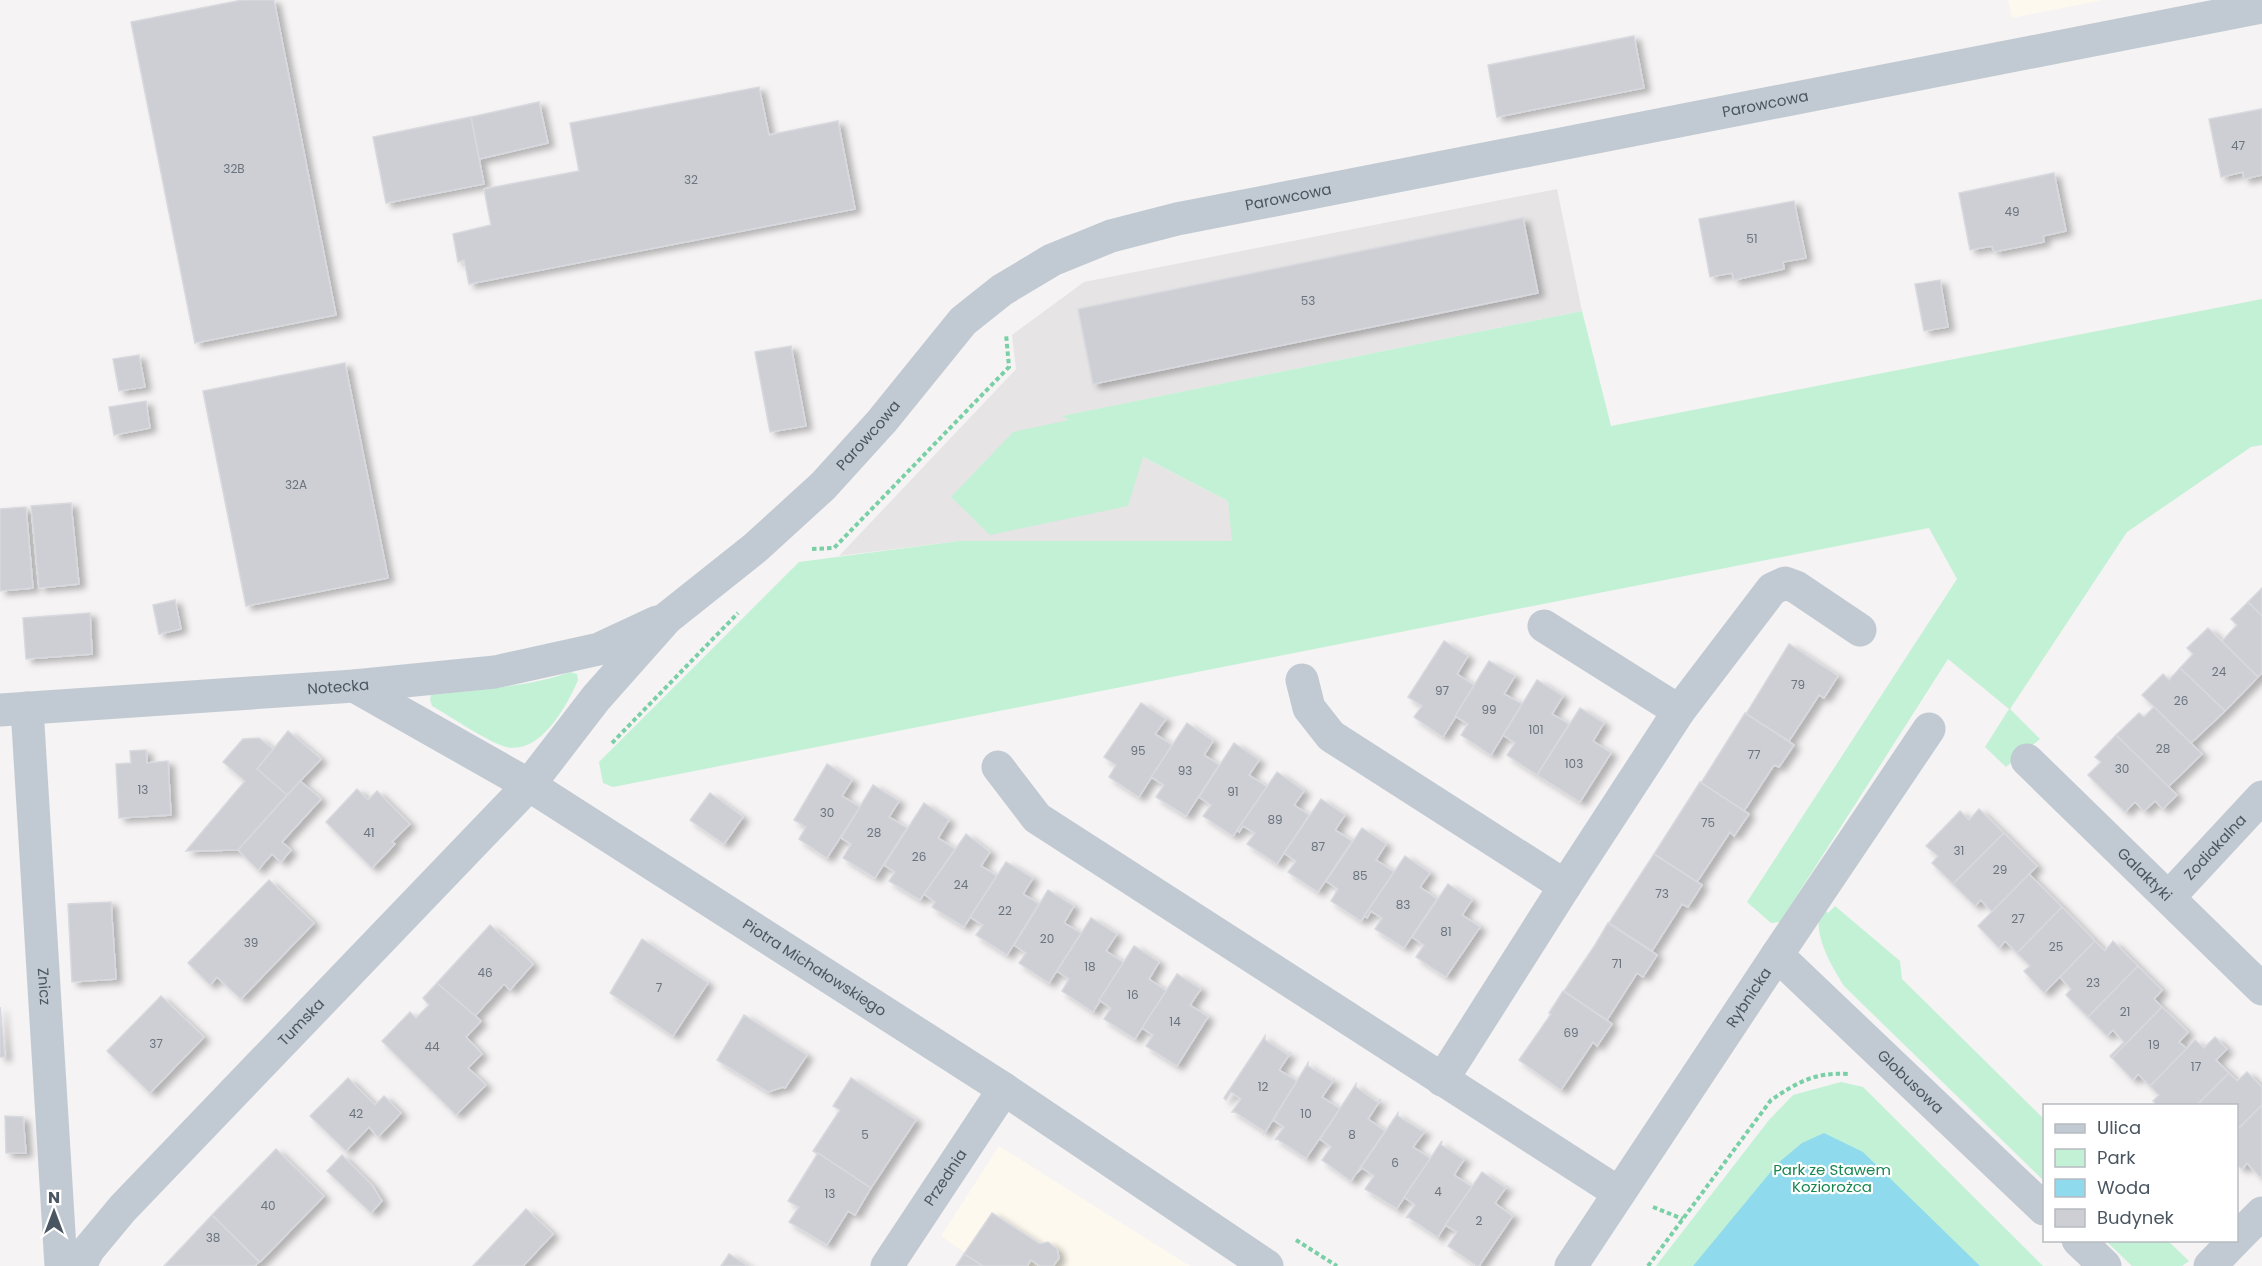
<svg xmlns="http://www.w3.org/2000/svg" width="2262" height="1266" font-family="Poppins,sans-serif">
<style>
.commercial{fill:#fdf9ef}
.education{fill:#e6e4e5}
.green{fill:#c3f1d5}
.water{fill:#90daee}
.building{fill:#cdcfd5;stroke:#d7d9de;stroke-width:1.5;filter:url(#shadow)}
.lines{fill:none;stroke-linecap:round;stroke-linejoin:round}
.path{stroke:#7ad0a6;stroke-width:4;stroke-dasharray:4.5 3;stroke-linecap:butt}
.street{stroke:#c1cad2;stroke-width:33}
.labels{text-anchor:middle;stroke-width:4.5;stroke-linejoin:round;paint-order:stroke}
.number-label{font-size:12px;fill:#6b747e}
.street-label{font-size:15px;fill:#4a5661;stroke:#fff}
.park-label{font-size:15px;fill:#17864f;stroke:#fff}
</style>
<defs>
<filter id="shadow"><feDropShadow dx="6" dy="4" stdDeviation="3" flood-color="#0004"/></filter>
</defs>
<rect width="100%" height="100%" fill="#f5f3f3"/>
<!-- commercial -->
<g class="commercial">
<path d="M2008,0H2103L2012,18Z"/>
<path d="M999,1146L1190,1266H983L941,1236Z"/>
</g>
<!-- education -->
<path class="education" d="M1557,189L1582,311L1063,416L1228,501L1233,541H959L839,556L1016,369L1012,335L1084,282Z"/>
<!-- green -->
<g class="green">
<path d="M2262,299V445L2251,447L2127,532L2010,709L2040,739L2006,767L1985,747L2009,709L1948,659L1780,922L1771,923L1747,902L1957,579L1929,528L613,787L603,783L599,762L799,562L959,541H1232L1228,501L1143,457L1128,506L990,535L951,497L1013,432L1069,420L1062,416L1582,311L1611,426Z"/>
<path d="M570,672L577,674L578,680C567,706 540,755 506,747C488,742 450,716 432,706L430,700L431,695C474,690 530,687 570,672Z"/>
<path d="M1835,906L1900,961L1902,979L2044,1119V1181L1844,986C1830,963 1812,934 1821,907L1828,913Z"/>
<path d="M1841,1082L1863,1087L2043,1266H1656L1769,1120L1793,1095Z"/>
<path d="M2106,1241H2168L2189,1261L2182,1266H2132Z"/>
</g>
<!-- water -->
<path class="water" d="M1824,1133L1863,1152L1980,1266H1693L1778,1163L1802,1143Z"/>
<!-- building -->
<g class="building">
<path d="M242,0H274L336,315L195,343L131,22Z"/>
<path d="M1634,36L1644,88L1497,117L1488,65Z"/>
<path d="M759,87L769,135L838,121L855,209L469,284L464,260L458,262L453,234L491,225L484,189L579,171L570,123Z"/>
<path d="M539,102L548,143L479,159L471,117Z"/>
<path d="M2262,109V175L2244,179L2243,172L2221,177L2209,119Z"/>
<path d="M471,117L484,184L386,203L373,137Z"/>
<path d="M2054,173L2066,231L2043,236L2044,242L1994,252L1992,246L1970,250L1959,193Z"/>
<path d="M1794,201L1806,258L1783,262L1784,269L1734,280L1732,273L1710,277L1699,219Z"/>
<path d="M1523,218L1538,293L1093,384L1078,309Z"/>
<path d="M1940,280L1948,327L1924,331L1915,284Z"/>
<path d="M791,346L806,426L770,432L755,352Z"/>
<path d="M139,355L145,387L119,391L113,359Z"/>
<path d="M345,363L388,578L246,606L203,391Z"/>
<path d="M146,401L150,428L114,435L109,407Z"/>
<path d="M71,503L79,584L39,588L31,506Z"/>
<path d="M26,507L33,588L0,591V509Z"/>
<path d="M2262,588V616L2248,602Z"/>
<path d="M175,600L181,629L159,634L153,605Z"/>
<path d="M2248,602L2262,616V673L2258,677L2222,641L2237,625L2231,619Z"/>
<path d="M90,613L92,654L26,659L23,618Z"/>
<path d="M2208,628L2258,677L2225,711L2180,668L2193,654L2187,648Z"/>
<path d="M1444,641L1468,656L1457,674L1475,686L1443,737L1414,717L1422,706L1408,697Z"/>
<path d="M1789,644L1838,676L1824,698L1819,695L1789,741L1746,714Z"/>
<path d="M1489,661L1515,676L1504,694L1522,704L1491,755L1461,735L1468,724L1455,716Z"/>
<path d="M2180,668L2225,711L2191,743L2142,695L2163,674L2169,680Z"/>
<path d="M1537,680L1563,696L1552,714L1569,724L1537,775L1507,755L1515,743L1503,735Z"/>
<path d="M1141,703L1166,719L1155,734L1172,745L1139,797L1109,777L1116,765L1104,757Z"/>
<path d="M2154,707L2202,754L2168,787L2116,735L2139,713L2144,717Z"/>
<path d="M1580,708L1604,723L1593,741L1611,753L1580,802L1537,775Z"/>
<path d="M1745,713L1794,745L1779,767L1774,765L1744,811L1701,783Z"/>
<path d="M1187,723L1213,741L1204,755L1219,765L1186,816L1156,797L1164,785L1151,777Z"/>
<path d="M288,731L321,759L287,795L257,769Z"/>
<path d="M2116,735L2177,795L2163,809L2155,801L2144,811L2135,802L2125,812L2088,775L2101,762L2095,757Z"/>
<path d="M259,738L273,749L257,769L287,795L238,850L186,851L245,781L223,762L243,739Z"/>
<path d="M1234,743L1259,760L1249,775L1267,787L1233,836L1203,816L1211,805L1199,797Z"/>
<path d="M146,750L147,763L168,761L171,815L119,818L116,764L131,763L130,751Z"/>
<path d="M827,764L852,780L842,796L860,807L827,858L799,839L806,827L794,820Z"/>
<path d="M1277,772L1304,791L1294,805L1309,815L1277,864L1247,844L1255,833L1243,826L1239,832L1237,830Z"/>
<path d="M300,781L321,799L282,842L291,850L281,862L272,854L258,870L238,850Z"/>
<path d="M1700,782L1749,814L1734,836L1730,832L1697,882L1654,854Z"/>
<path d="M873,785L899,801L889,817L907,828L875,878L843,858L851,844L841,838Z"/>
<path d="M357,789L368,800L377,791L410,824L392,842L395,844L372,868L326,822Z"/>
<path d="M710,793L743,817L724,844L690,820Z"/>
<path d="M1321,799L1345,815L1335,830L1352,841L1318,892L1288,872L1296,861L1284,853Z"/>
<path d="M924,803L949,820L938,838L955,849L920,900L889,881L895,872L884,865Z"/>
<path d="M1979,809L2004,833L1953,884L1932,863L1938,856L1926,846L1960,811L1969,820Z"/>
<path d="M1362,828L1386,844L1376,860L1394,872L1361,921L1331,901L1338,889L1326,881Z"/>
<path d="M2004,833L2037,866L1992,912L1981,900L1975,906L1953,884Z"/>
<path d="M966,834L990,852L981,866L997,876L964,927L932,907L935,902L924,894Z"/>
<path d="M1654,854L1702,885L1688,907L1682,904L1652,951L1609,923Z"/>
<path d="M1405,856L1430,873L1420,887L1437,899L1404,948L1375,929L1382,918L1371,911L1367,918L1364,916Z"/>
<path d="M1006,862L1033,878L1023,894L1039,904L1007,955L976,935L983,925L970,917Z"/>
<path d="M2029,874L2062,907L2017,953L2005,941L1999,948L1978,926Z"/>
<path d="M269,880L314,923L241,999L217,977L210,985L188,963Z"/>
<path d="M1448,884L1472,900L1462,915L1480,927L1446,977L1416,957L1424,945L1412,937Z"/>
<path d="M1048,890L1074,906L1064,923L1081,933L1049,983L1019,963L1026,953L1014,945Z"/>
<path d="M111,902L116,979L72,982L68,904Z"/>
<path d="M2062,907L2095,941L2044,993L2024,971L2030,966L2017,953Z"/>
<path d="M1091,918L1117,934L1106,951L1124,963L1093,1012L1062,991L1069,979L1057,971Z"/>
<path d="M1608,923L1657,955L1643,977L1637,973L1607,1020L1564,991L1595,945Z"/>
<path d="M490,925L533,964L510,990L504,984L475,1016L437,983Z"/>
<path d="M642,939L708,983L673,1036L610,993Z"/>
<path d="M2095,941L2105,951L2113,941L2138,966L2088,1017L2066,995L2071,989L2060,977Z"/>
<path d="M1134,946L1159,962L1149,979L1166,991L1135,1039L1104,1019L1111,1008L1099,1000Z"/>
<path d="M2138,966L2162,990L2154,999L2162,1007L2112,1058L2110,1056L2124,1042L2113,1030L2107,1036L2088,1017Z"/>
<path d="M1177,974L1201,989L1190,1005L1208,1017L1177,1066L1146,1046L1153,1035L1142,1028Z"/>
<path d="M437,983L481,1021L466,1037L482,1054L468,1068L486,1085L456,1115L382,1041L410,1012L416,1018L429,1005L423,998Z"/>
<path d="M1563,991L1612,1024L1597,1046L1593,1042L1561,1090L1519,1060L1551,1014L1549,1013Z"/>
<path d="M161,996L204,1037L150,1093L107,1051Z"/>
<path d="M0,1007L5,1057H0Z"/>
<path d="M2162,1007L2188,1032L2179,1042L2187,1049L2150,1086L2138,1074L2133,1080L2112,1058Z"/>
<path d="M744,1015L807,1055L785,1088L783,1087L768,1092L717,1060Z"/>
<path d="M1265,1036V1040L1288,1055L1291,1052L1279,1070L1297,1081L1264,1134V1131L1235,1112H1232L1241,1099L1231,1092L1226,1100L1224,1098Z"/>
<path d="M2215,1037L2227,1049L2216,1060L2229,1073L2196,1106H2158L2153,1101L2159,1095L2150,1086L2195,1040L2204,1048Z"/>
<path d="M1308,1063V1066L1332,1081L1335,1078L1322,1097L1340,1109L1304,1161L1306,1158L1277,1139L1275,1140L1284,1127L1273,1120Z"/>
<path d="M2247,1072L2262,1087V1105L2236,1131V1106H2196L2229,1073L2237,1081Z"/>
<path d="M348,1078L375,1105L384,1096L401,1113L378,1137L369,1127L346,1151L310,1116Z"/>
<path d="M851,1078L916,1120L871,1188L813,1151L840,1110L833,1106Z"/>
<path d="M1356,1084V1087L1377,1102L1381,1099L1368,1119L1385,1131L1351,1181L1322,1160L1331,1147L1320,1139Z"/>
<path d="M2262,1105V1175L2260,1177L2247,1163L2242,1169L2236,1164V1131Z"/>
<path d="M1398,1113V1116L1422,1131H1425L1413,1147L1431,1159L1395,1211L1396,1208L1365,1189L1374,1176L1362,1168L1357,1173Z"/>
<path d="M5,1116L23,1117L26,1153H6Z"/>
<path d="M1442,1141L1441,1145L1463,1159L1465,1158L1454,1175L1472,1187L1437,1238L1436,1236L1408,1217L1406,1218L1415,1205L1404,1197Z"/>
<path d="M276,1149L324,1196L260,1262L212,1215Z"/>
<path d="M818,1153L871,1188L855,1215L848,1211L827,1245L789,1222L799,1207L788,1201Z"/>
<path d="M342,1155L372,1185L382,1201L371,1213L327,1171Z"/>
<path d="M1482,1172L1504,1187L1507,1186L1495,1203L1512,1216L1514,1214L1479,1266H1477L1448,1246L1457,1232L1445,1225Z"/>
<path d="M526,1209L553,1234L523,1266H473Z"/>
<path d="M992,1213L1040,1244L1048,1242L1057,1249L1059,1258L1053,1266H1040L1031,1260L1027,1266H983L964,1254Z"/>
<path d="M212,1215L259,1262L255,1266H164Z"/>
<path d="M729,1254L748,1266H721Z"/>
<path d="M964,1254L983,1266H956Z"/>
</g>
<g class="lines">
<!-- path -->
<g class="path">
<path d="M812,549L834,548L1009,367L1006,334"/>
<path d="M612,743L738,613"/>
<path d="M1653,1207L1683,1219"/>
<path d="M1296,1240L1337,1266"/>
<path d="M1648,1266L1771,1100C1798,1082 1815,1072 1848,1074"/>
</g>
<!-- street -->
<g class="street">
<path d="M1544,626L1679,711"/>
<path d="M1302,680L1309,708L1331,736L1565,886"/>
<path id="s1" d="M354,686L529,785L1004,1089L1267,1266"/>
<path id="s2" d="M27,708L61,1266"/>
<path id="s3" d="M0,710L354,686L495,672L599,649L657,622"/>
<path id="s4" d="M2027,760L2262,989"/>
<path d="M998,767L1037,818L1619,1193"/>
<path id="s5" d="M2169,897L2262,797"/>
<path id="s6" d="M1777,955L2044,1209"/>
<path d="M1442,1080L1565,886L1679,711L1772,589L1785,583L1796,587L1860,630"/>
<path d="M2236,1239L2262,1213"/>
<path d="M2078,1240L2105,1266"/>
<path id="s7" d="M80,1266L88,1250L123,1208L529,785L596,698L667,618L755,548L823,486L882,421L963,321L1002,290L1052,260L1111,236L1177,219L2262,7"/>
<path id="s8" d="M887,1266L1004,1089"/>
<path id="s9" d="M1571,1266L1777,955L1929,729"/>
<path d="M2210,1266L2235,1240"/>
</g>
</g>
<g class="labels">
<!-- number labels -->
<g class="number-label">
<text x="2238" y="150">47</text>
<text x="234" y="173">32B</text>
<text x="691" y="184">32</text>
<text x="2012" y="216">49</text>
<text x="1752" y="243">51</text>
<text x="1308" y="305">53</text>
<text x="296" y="489">32A</text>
<text x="2219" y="676">24</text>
<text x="1798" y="689">79</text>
<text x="1442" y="695">97</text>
<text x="2181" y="705">26</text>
<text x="1489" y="714">99</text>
<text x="1536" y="734">101</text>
<text x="2163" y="753">28</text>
<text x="1138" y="755">95</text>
<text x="1754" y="759">77</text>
<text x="1574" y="768">103</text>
<text x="2122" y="773">30</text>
<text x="1185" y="775">93</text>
<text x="143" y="794">13</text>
<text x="1233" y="796">91</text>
<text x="827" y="817">30</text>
<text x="1275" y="824">89</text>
<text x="1708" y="827">75</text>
<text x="369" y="837">41</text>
<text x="874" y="837">28</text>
<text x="1318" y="851">87</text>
<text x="1959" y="855">31</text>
<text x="919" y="861">26</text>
<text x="2000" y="874">29</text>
<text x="1360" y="880">85</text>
<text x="961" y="889">24</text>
<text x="1662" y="898">73</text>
<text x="1403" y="909">83</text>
<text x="1005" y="915">22</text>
<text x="2018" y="923">27</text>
<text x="1446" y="936">81</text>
<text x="1047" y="943">20</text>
<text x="251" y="947">39</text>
<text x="2056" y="951">25</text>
<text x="1617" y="968">71</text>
<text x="1090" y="971">18</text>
<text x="485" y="977">46</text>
<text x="2093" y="987">23</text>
<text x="659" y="992">7</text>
<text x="1133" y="999">16</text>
<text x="2125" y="1016">21</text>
<text x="1175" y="1026">14</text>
<text x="1571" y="1037">69</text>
<text x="156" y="1048">37</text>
<text x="2154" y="1049">19</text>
<text x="432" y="1051">44</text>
<text x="2196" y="1071">17</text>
<text x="1263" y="1091">12</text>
<text x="356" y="1118">42</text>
<text x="1306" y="1118">10</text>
<text x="865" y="1139">5</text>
<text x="1352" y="1139">8</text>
<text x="1395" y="1167">6</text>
<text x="1438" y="1196">4</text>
<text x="830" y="1198">13</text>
<text x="268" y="1210">40</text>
<text x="1479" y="1225">2</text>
<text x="213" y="1242">38</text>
</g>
<!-- street labels -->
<g class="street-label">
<text dy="5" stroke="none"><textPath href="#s7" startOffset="2136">Parowcowa</textPath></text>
<text dy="5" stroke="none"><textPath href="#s7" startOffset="1650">Parowcowa</textPath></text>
<text dy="5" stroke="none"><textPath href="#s7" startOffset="1148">Parowcowa</textPath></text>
<text dy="5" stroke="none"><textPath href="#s3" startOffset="339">Notecka</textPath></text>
<text dy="5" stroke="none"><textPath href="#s5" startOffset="68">Zodiakalna</textPath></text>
<text dy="5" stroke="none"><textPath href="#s4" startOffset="164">Galaktyki</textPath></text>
<text dy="5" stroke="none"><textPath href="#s1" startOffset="540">Piotra Michałowskiego</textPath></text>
<text dy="5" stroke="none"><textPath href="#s2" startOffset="279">Znicz</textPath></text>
<text dy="5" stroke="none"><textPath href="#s9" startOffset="322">Rybnicka</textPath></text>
<text dy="5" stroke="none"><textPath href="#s7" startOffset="330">Tumska</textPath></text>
<text dy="5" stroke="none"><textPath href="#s6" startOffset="184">Globusowa</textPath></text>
<text dy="5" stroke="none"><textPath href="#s8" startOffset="106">Przednia</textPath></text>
</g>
<!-- park labels -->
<g class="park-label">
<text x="1832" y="1175">Park ze Stawem<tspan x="1832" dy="17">Koziorożca</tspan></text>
</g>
</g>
<!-- legend -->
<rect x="2043" y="1104" width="195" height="138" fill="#ffffff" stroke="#b7bbc0" stroke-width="1.5"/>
<rect x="2055" y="1124" width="30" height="9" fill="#c1cad2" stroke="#b7bbc0" stroke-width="1.5"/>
<text x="2097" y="1134" font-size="18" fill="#4a5661">Ulica</text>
<rect x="2055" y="1149" width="30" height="18" fill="#c3f1d5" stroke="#b7bbc0" stroke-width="1.5"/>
<text x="2097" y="1164" font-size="18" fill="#4a5661">Park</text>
<rect x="2055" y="1179" width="30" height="18" fill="#90daee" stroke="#b7bbc0" stroke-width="1.5"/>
<text x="2097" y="1194" font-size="18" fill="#4a5661">Woda</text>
<rect x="2055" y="1209" width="30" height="18" fill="#cdcfd5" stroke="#b7bbc0" stroke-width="1.5"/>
<text x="2097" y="1224" font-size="18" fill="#4a5661">Budynek</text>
<!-- north arrow -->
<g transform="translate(54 1212)" stroke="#ffffff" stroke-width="4.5" paint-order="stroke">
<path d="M0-4.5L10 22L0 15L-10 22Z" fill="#4a5661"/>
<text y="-9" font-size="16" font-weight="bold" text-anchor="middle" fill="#4a5661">N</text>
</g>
</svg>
